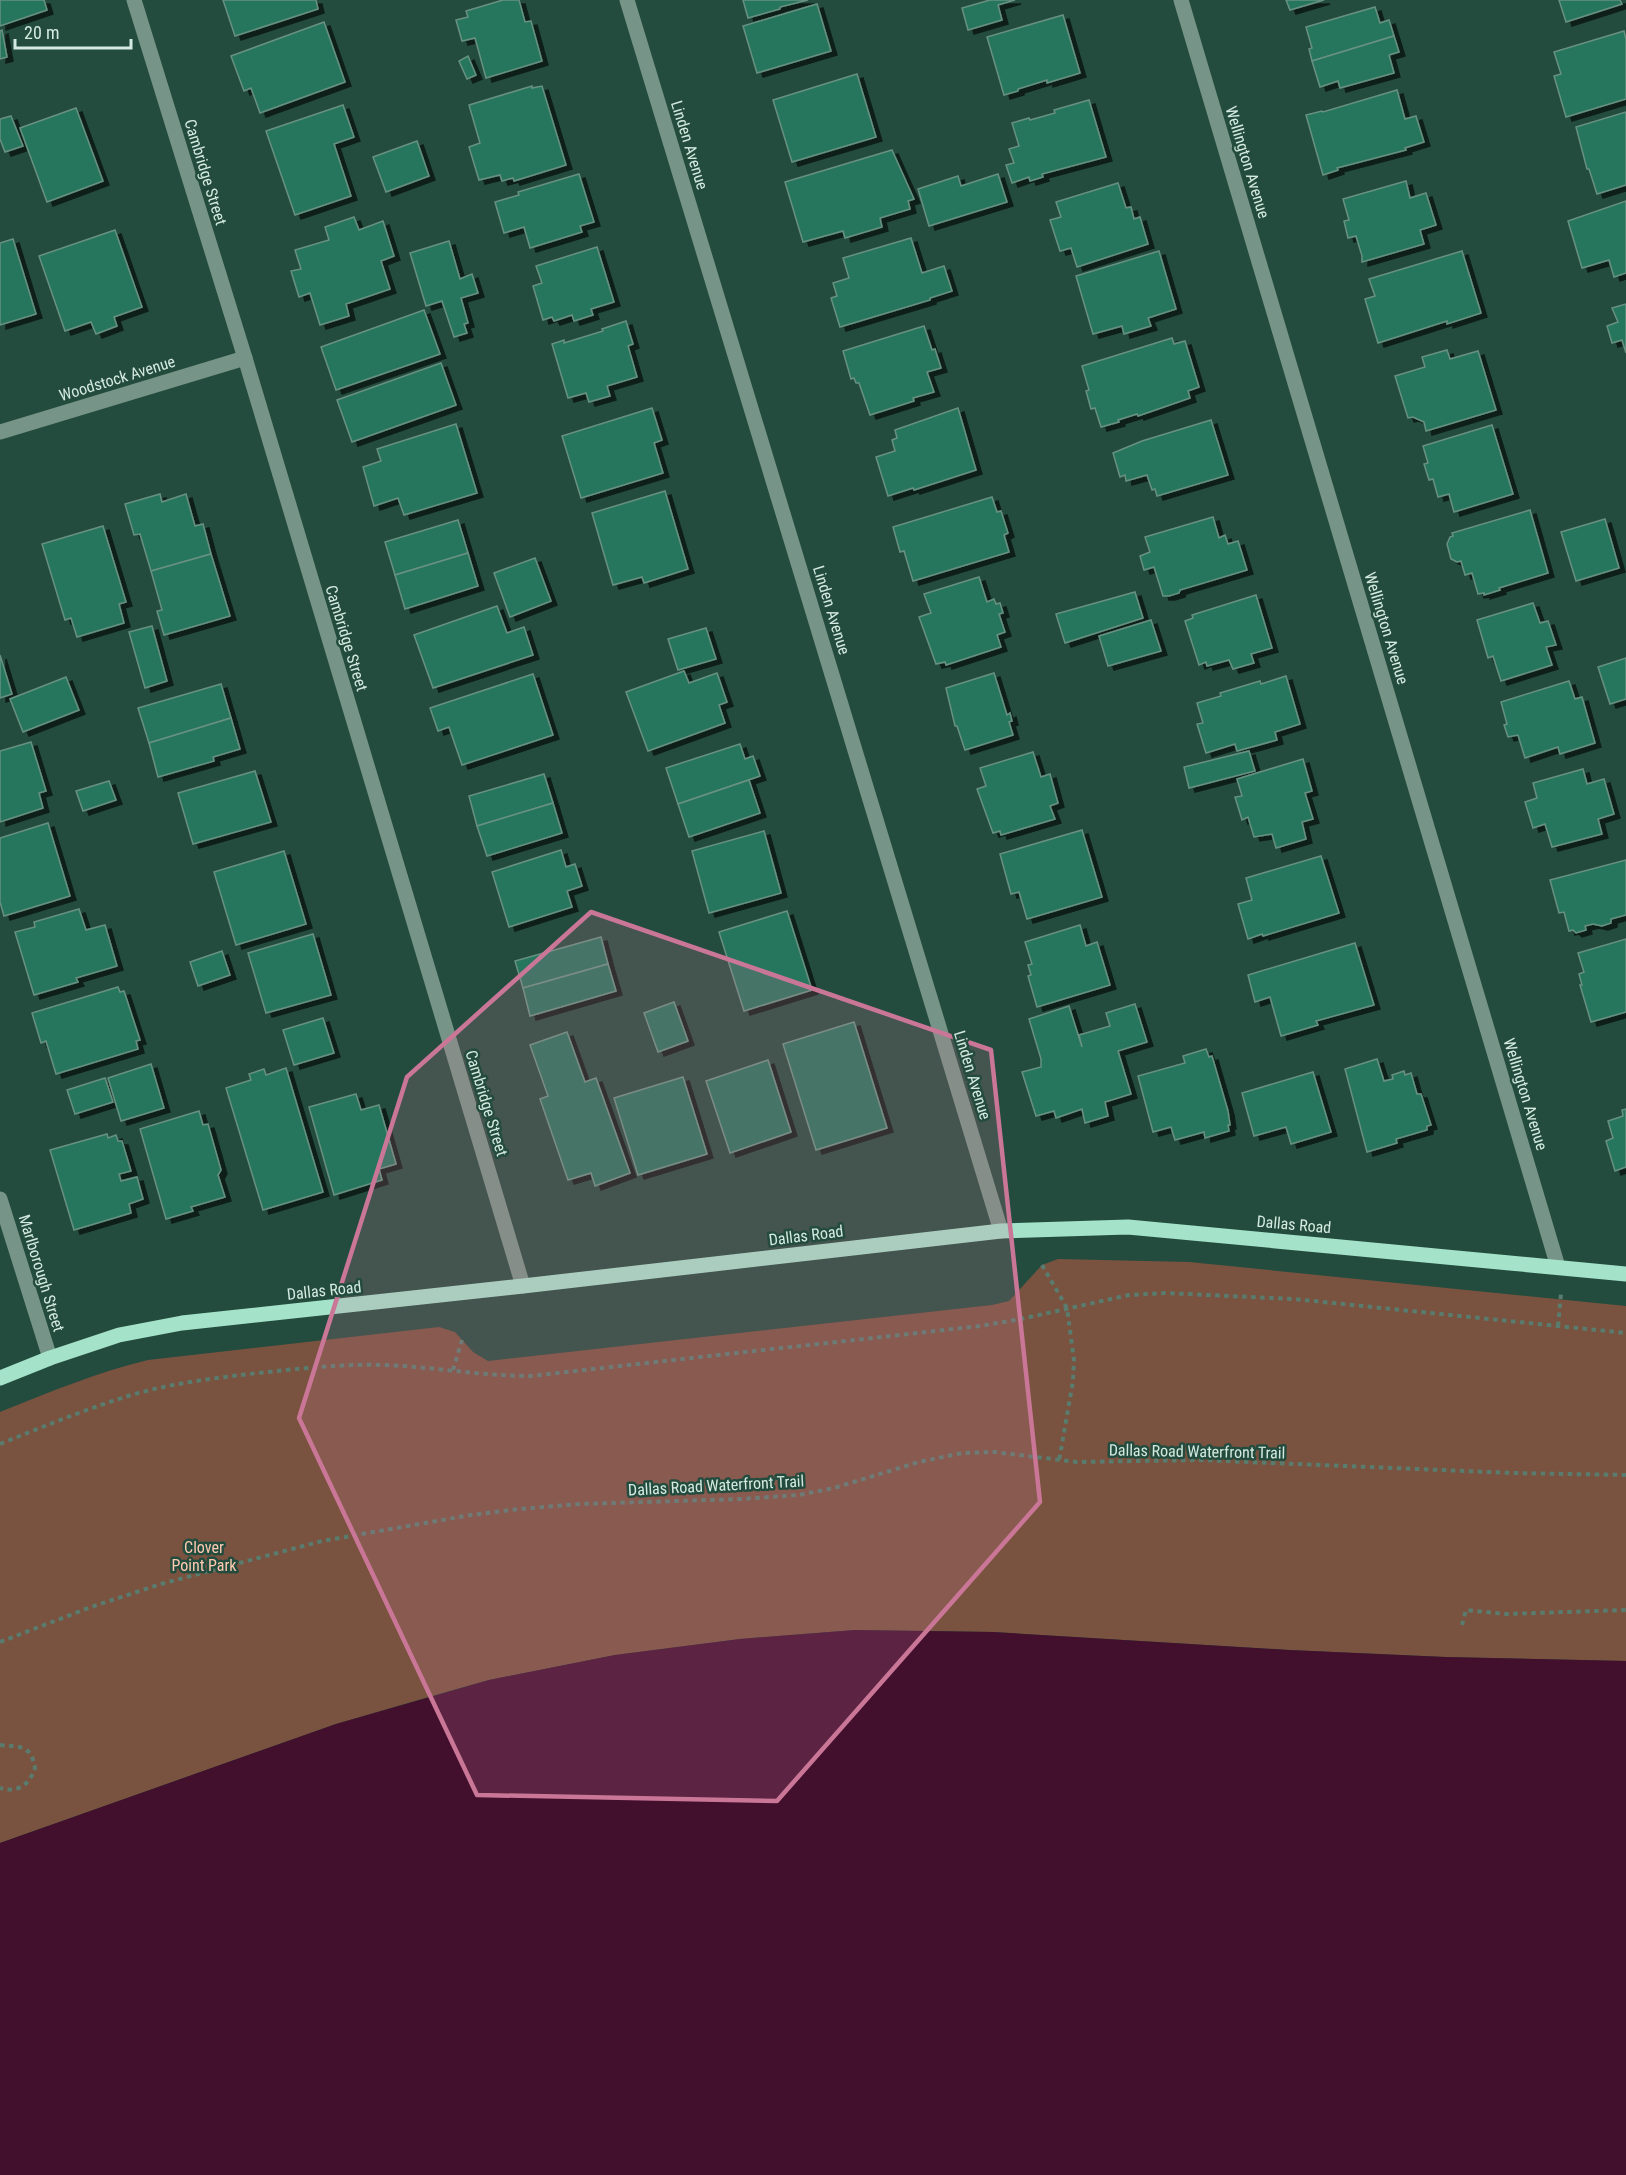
<svg xmlns="http://www.w3.org/2000/svg" width="1626" height="2175" font-family="'Roboto Condensed',sans-serif">
<style>
.green{fill:#79533f}
.water{fill:#420f2d}
.building{fill:#28755d;stroke:#679181;stroke-width:1.5;filter:url(#shadow)}
.lines{fill:none;stroke-linecap:round;stroke-linejoin:round}
.path{stroke:#597c6f;stroke-width:4;stroke-dasharray:4.5 4.5;stroke-linecap:butt}
.minor{stroke:#769487;stroke-width:15}
.major{stroke:#a4e3ca;stroke-width:15}
.marked{fill:#ca7697;fill-opacity:0.2;stroke:#ca7697;stroke-width:4.5;stroke-linejoin:round}
.labels{text-anchor:middle;stroke-width:5;stroke-linejoin:round;paint-order:stroke}
.street-label{font-size:16px;fill:#d4eae1;stroke:#244c3e}
.park-label{font-size:16px;fill:#fecab0;stroke:#244c3e}
</style>
<defs>
<filter id="shadow"><feDropShadow dx="6" dy="4" stdDeviation="0" flood-color="#0009"/></filter>
</defs>
<rect width="100%" height="100%" fill="#244c3e"/>
<!-- green -->
<path class="green" d="M1058,1259L1189,1262L1626,1306V1661L1445,1657L1289,1650L993,1632L855,1630L740,1639L615,1655L489,1680L453,1690L336,1724L0,1843V1412C48,1393 97,1372 148,1360L439,1327L455,1332L473,1352L488,1361L992,1305L1009,1301L1042,1265Z"/>
<!-- water -->
<path class="water" d="M855,1630L993,1632L1289,1650L1445,1657L1626,1661V2175H0V1843L336,1724L489,1680L615,1655L740,1639Z"/>
<!-- building -->
<g class="building">
<path d="M0,0H44L47,10L0,26Z"/>
<path d="M223,0H316L318,9L235,36Z"/>
<path d="M503,0H519L525,22L531,21L542,61L486,78L475,38L462,41L456,20L468,17L466,11Z"/>
<path d="M743,0H808L780,7V9L748,18Z"/>
<path d="M990,0H1015L998,5L1002,20L968,30L962,8Z"/>
<path d="M1286,0H1324L1290,10Z"/>
<path d="M1559,0H1620L1622,4L1566,22Z"/>
<path d="M817,4L831,51L757,73L743,26Z"/>
<path d="M1375,7L1380,23L1389,20L1394,36L1312,61L1309,49L1312,48L1306,27Z"/>
<path d="M1063,15L1080,73L1047,83V80L1018,89V91L1004,95L987,37Z"/>
<path d="M324,22L345,82L260,113L251,88L244,91L231,56Z"/>
<path d="M2,30L7,57L0,59V31Z"/>
<path d="M1624,31L1626,39V99L1566,117L1554,76L1561,74L1554,52Z"/>
<path d="M1394,36L1399,52L1389,55L1394,73L1340,88L1338,81L1320,87L1312,61Z"/>
<path d="M468,56L476,75L467,79L459,61Z"/>
<path d="M857,74L876,137L792,162L773,100Z"/>
<path d="M532,86V88L542,86L566,165L514,181L513,178L502,181L500,175L479,180L469,147L480,143L469,105Z"/>
<path d="M1397,90L1405,119L1416,116L1424,142L1405,148L1406,150L1337,168L1338,170L1323,175L1306,115L1322,111L1323,112Z"/>
<path d="M1089,100L1106,157L1042,174L1043,177L1030,181L1029,177L1012,183L1006,165L1014,163L1009,149L1019,146L1012,123L1029,118L1030,120L1055,113L1054,110Z"/>
<path d="M343,105L354,137L334,144L351,196L295,215L266,131Z"/>
<path d="M76,108L103,181L47,202L20,128Z"/>
<path d="M1626,112V185L1597,194L1589,169H1587L1576,127Z"/>
<path d="M11,116L23,146L5,152L0,139V119Z"/>
<path d="M417,141L429,176L386,192L373,157Z"/>
<path d="M892,150L914,199L908,201L910,209L880,218L882,227L845,238L843,231L803,242L785,182Z"/>
<path d="M579,174L594,222L580,226L582,232L530,248L524,227L504,233L495,202L519,195L518,192Z"/>
<path d="M998,174L1007,202L929,226L918,189L958,176L961,186Z"/>
<path d="M1406,181L1410,198L1426,193L1436,225L1420,230L1424,244L1362,262V256L1356,236L1348,238L1344,221L1349,220L1343,199Z"/>
<path d="M1118,183L1126,208L1131,207L1134,219L1140,217L1148,244L1077,267L1071,248L1060,251L1050,220L1061,217L1056,202Z"/>
<path d="M1626,201V273L1614,277L1609,260L1582,268L1568,221Z"/>
<path d="M354,217L359,230L383,221L394,256L381,261L390,289L346,304L349,316L320,325L310,293L299,297L291,271L301,269L295,250L329,240L325,227Z"/>
<path d="M115,230L142,307L114,317L117,326L96,334L91,322L65,331L39,256Z"/>
<path d="M911,238L922,273L944,266L952,291L930,298V300L840,327L831,298L837,296L833,283L849,278L843,258Z"/>
<path d="M13,239L36,314L0,325V243Z"/>
<path d="M449,241L460,279L472,274L478,293L461,298L468,323L464,324L467,333L454,337L442,301L426,306L410,253Z"/>
<path d="M597,247L614,302L591,309L593,315L574,321L572,315L554,321L552,317L543,320L533,286L542,283L536,266Z"/>
<path d="M1159,251L1176,309L1148,318L1151,326L1124,334L1122,326L1093,334L1076,276Z"/>
<path d="M1462,251L1481,313L1447,324V321L1378,343L1365,299L1375,296L1369,279Z"/>
<path d="M1626,304V353L1622,340L1612,343L1607,326L1618,322L1612,308Z"/>
<path d="M424,310L440,354L336,390L321,347Z"/>
<path d="M626,321L633,344L628,346L637,377L607,386L610,396L589,402L586,393L568,398L552,344L564,340V343L603,331L602,329Z"/>
<path d="M924,326L932,350L935,349L941,368L927,372L934,392L913,398L914,401L870,415L859,383H856L854,378L851,379L843,351Z"/>
<path d="M1172,338L1174,344L1185,341L1199,387L1188,391L1190,398L1138,416L1137,414L1118,420L1119,422L1101,427L1095,408L1091,409L1086,391L1089,390L1082,366Z"/>
<path d="M1447,350L1450,359L1478,351L1496,410L1426,431L1424,422L1413,417L1408,418L1395,376L1425,367L1422,357Z"/>
<path d="M441,363L456,405L352,442L337,400Z"/>
<path d="M652,408L662,440L654,443L663,473L581,498L562,436Z"/>
<path d="M958,408L976,470L914,490L913,488L888,496L876,457L895,451L892,440L897,438L895,430Z"/>
<path d="M1211,420L1228,475L1157,496L1155,489L1152,490L1147,475L1126,481L1125,475L1120,477L1113,453L1142,441Z"/>
<path d="M456,424L477,493L404,515L398,498L374,506L363,467L381,461L377,449Z"/>
<path d="M1492,425L1513,494L1454,512L1449,494L1438,497L1433,479L1429,480L1424,464L1428,463L1423,446Z"/>
<path d="M665,491L688,569L644,583L642,577L613,585L592,513Z"/>
<path d="M160,494L162,502L186,494L195,526L203,524L211,554L151,571L140,534L134,535L125,504Z"/>
<path d="M992,497L997,512L1001,511L1008,533L1004,535L1009,552L913,581L904,551L900,552L893,527Z"/>
<path d="M1530,510L1548,573L1499,588L1500,590L1484,595V593L1478,594L1472,573L1465,575L1461,561L1457,562L1451,559L1447,544L1450,537L1453,536L1452,533Z"/>
<path d="M1213,517L1219,538L1225,535L1228,544L1238,541L1247,570L1180,590L1179,593L1169,596H1163L1154,567L1144,570L1140,556L1150,552L1145,537Z"/>
<path d="M1605,519L1619,568L1576,581L1561,532Z"/>
<path d="M458,520L468,553L395,575L385,542Z"/>
<path d="M103,526L126,602L119,604L124,623L77,637L71,618L65,620L42,544Z"/>
<path d="M468,553L478,586L405,609L395,575Z"/>
<path d="M211,554L230,616L164,635L157,611L162,610L151,571Z"/>
<path d="M535,558L551,601L510,617L494,573Z"/>
<path d="M979,577L987,602L994,599L996,604L1000,603L1003,613L999,614L1005,632L997,635L1001,647L946,665L945,662L936,664L919,617L931,613L924,594Z"/>
<path d="M1135,592L1143,618L1065,643L1056,614Z"/>
<path d="M1256,595L1272,648L1251,654L1254,663L1233,669L1229,660L1207,666L1206,662L1199,665L1185,621L1193,618L1192,615Z"/>
<path d="M1533,603L1540,623L1548,621L1556,645L1546,647L1552,665L1501,681L1493,656L1488,658L1477,620Z"/>
<path d="M497,606L507,633L524,627L533,655L433,688L414,635Z"/>
<path d="M1151,620L1161,651L1108,666L1099,636Z"/>
<path d="M152,626L167,681L145,688L129,632Z"/>
<path d="M706,628L716,659L678,670L668,639Z"/>
<path d="M0,655L12,694L0,698Z"/>
<path d="M1626,658V699L1610,704L1598,667Z"/>
<path d="M684,671L689,683L717,673L727,702L719,705L725,723L648,751L626,692Z"/>
<path d="M994,673L1007,715L1010,713L1012,721L1009,722L1013,735L965,750L957,726H955L946,688Z"/>
<path d="M533,674L553,735L462,765L449,727L438,731L430,708Z"/>
<path d="M1286,676L1300,724L1275,732L1277,740L1237,751L1235,744L1206,753L1197,724L1203,723L1197,703L1221,696L1220,693L1260,681L1261,684Z"/>
<path d="M66,677L79,710L23,732L10,699Z"/>
<path d="M1569,681L1575,699L1582,697L1595,743L1560,754L1558,747L1525,758L1518,735L1508,737L1504,725L1507,724L1501,702Z"/>
<path d="M221,684L231,718L149,743L138,708Z"/>
<path d="M231,718L240,749L213,757L214,761L158,777L149,743Z"/>
<path d="M31,742L46,791L39,793L43,808L0,822V751Z"/>
<path d="M740,744L745,759L753,756L760,776L678,804L666,768Z"/>
<path d="M1249,751L1255,771L1189,788L1184,767Z"/>
<path d="M1033,752L1041,777L1050,774L1058,803L1050,806L1055,819L1001,835L1000,831L993,833L977,789L986,786L980,768Z"/>
<path d="M1303,759L1312,791L1305,793L1313,819L1302,822L1306,839L1276,848L1272,834L1254,837L1248,817L1242,820L1235,797L1242,796L1237,779Z"/>
<path d="M1583,769L1587,784L1604,779L1614,814L1598,819L1602,834L1552,847L1545,824L1533,828L1525,802L1537,798L1533,783Z"/>
<path d="M255,771L271,822L193,844L178,793Z"/>
<path d="M544,774L553,803L477,826L469,796Z"/>
<path d="M749,780L760,813L689,837L678,804Z"/>
<path d="M109,781L116,800L83,811L76,791Z"/>
<path d="M553,803L562,833L487,856L477,826Z"/>
<path d="M48,823L70,896L4,916L0,902V838Z"/>
<path d="M1082,830L1102,897L1027,919L1019,892L1011,894L1000,854Z"/>
<path d="M764,831L781,893L709,913L692,851Z"/>
<path d="M561,850L566,867L575,864L582,886L567,891L572,907L509,927L492,872Z"/>
<path d="M284,851L306,924L236,945L214,872Z"/>
<path d="M1321,856L1339,913L1263,936L1262,934L1248,939L1238,904L1252,900L1246,878Z"/>
<path d="M1626,860V915L1611,919V923L1602,926L1593,924L1585,926L1586,930L1576,933L1573,930L1569,931L1564,912L1559,913L1550,880Z"/>
<path d="M79,909L86,930L105,925L117,966L76,978L78,982L34,995L15,932L35,927L34,922Z"/>
<path d="M787,911L812,990L744,1011L719,932Z"/>
<path d="M1080,925L1086,946L1097,942L1110,985L1037,1007L1028,976L1031,975L1028,965L1032,964L1025,942Z"/>
<path d="M313,934L331,995L266,1013L248,953Z"/>
<path d="M601,937L608,964L523,988L515,961Z"/>
<path d="M1626,939V1012L1591,1022L1580,985H1582L1579,974L1584,972L1578,953Z"/>
<path d="M1355,943L1374,1005L1316,1021L1318,1025L1281,1036L1270,997L1255,1002L1248,975Z"/>
<path d="M222,951L230,975L198,986L190,962Z"/>
<path d="M608,964L616,991L530,1016L523,988Z"/>
<path d="M118,987L120,992L124,991L140,1040L136,1041L138,1049L56,1074L46,1041L41,1043L32,1013Z"/>
<path d="M674,1002L688,1041L658,1052L644,1013Z"/>
<path d="M1135,1004L1147,1042L1118,1051L1131,1094L1105,1102L1108,1116L1085,1123L1082,1109L1056,1118L1054,1111L1036,1116L1022,1072L1041,1067V1059L1029,1019L1069,1006L1082,1047L1079,1035L1110,1026L1106,1013Z"/>
<path d="M323,1018L334,1053L294,1065L283,1030Z"/>
<path d="M854,1022L887,1128L816,1150L783,1044Z"/>
<path d="M567,1032L585,1082L596,1078L630,1173L595,1186L591,1173L568,1180L540,1099L548,1096L530,1045Z"/>
<path d="M1206,1049L1209,1057L1212,1056L1228,1111L1230,1125H1228L1229,1131L1205,1138L1204,1132L1175,1140L1171,1127L1153,1132L1138,1076L1185,1063L1183,1056Z"/>
<path d="M1377,1059L1384,1081L1393,1079L1392,1075L1404,1071L1405,1075L1411,1073L1417,1094H1421L1431,1125L1427,1126V1130L1396,1139L1397,1143L1367,1152L1345,1069Z"/>
<path d="M768,1060L791,1132L730,1153L706,1081Z"/>
<path d="M151,1064L164,1108L121,1121L108,1078Z"/>
<path d="M286,1068L323,1192L263,1210L226,1088L251,1080L249,1074L264,1069L266,1075Z"/>
<path d="M1313,1072L1331,1132L1291,1144L1286,1127L1254,1136L1242,1093Z"/>
<path d="M683,1077L707,1154L638,1175L614,1098Z"/>
<path d="M105,1078L113,1102L75,1114L67,1090Z"/>
<path d="M356,1094L361,1110L379,1105L396,1164L379,1169L382,1180L334,1195L309,1107Z"/>
<path d="M1626,1109V1167L1615,1171L1606,1141L1613,1138L1608,1121L1623,1116L1622,1110Z"/>
<path d="M199,1111L203,1125L208,1124L221,1170L218,1175L225,1197L191,1207L193,1211L166,1219L140,1129Z"/>
<path d="M107,1134L108,1138L116,1135L118,1141H122L131,1171L119,1174L121,1181L137,1177L143,1199L129,1204L131,1213L74,1230L50,1150Z"/>
</g>
<g class="lines">
<!-- path -->
<g class="path">
<path d="M1042,1265L1067,1308L1074,1360L1073,1381L1059,1461"/>
<path d="M1558,1326L1561,1294"/>
<path d="M453,1370L462,1340"/>
<path d="M0,1444C42,1427 84,1410 128,1396C167,1384 208,1379 249,1374C285,1370 321,1366 357,1365C415,1363 472,1376 530,1376L980,1326L1021,1319L1129,1295L1165,1293L1294,1299L1626,1333"/>
<path d="M1462,1625L1466,1610L1506,1614L1626,1610"/>
<path d="M0,1642L91,1607L161,1584L322,1541L471,1515L519,1509L580,1504L741,1499L799,1495L834,1488L919,1462L962,1453L994,1452L1077,1462L1200,1460L1513,1473L1626,1475"/>
<path d="M0,1745C21,1747 31,1745 35,1768C29,1786 17,1793 0,1788"/>
</g>
<!-- minor -->
<g class="minor">
<path d="M134,0L245,358L523,1286"/>
<path d="M627,0L1001,1231"/>
<path d="M1181,0L1558,1267"/>
<path d="M0,432L245,358"/>
<path d="M0,1199L50,1358"/>
</g>
<!-- major -->
<path class="major" d="M0,1378L50,1358L119,1335L182,1323L523,1286L1001,1231L1128,1227L1626,1274"/>
</g>
<!-- marked area -->
<path class="marked" d="M591,912L991,1050L1040,1502L777,1801L477,1795L299,1418L407,1077Z"/>
<g class="labels">
<!-- street labels -->
<g class="street-label">
<text transform="translate(690 145) rotate(73)" y="6">Linden Avenue</text>
<text transform="translate(1248 162) rotate(73)" y="6">Wellington Avenue</text>
<text transform="translate(206 172) rotate(73)" y="6">Cambridge Street</text>
<text transform="translate(117 378) rotate(-17)" y="6">Woodstock Avenue</text>
<text transform="translate(832 610) rotate(73)" y="6">Linden Avenue</text>
<text transform="translate(1387 628) rotate(73)" y="6">Wellington Avenue</text>
<text transform="translate(347 638) rotate(73)" y="6">Cambridge Street</text>
<text transform="translate(973 1075) rotate(73)" y="6">Linden Avenue</text>
<text transform="translate(1526 1094) rotate(73)" y="6">Wellington Avenue</text>
<text transform="translate(487 1103) rotate(73)" y="6">Cambridge Street</text>
<text transform="translate(1294 1224) rotate(5)" y="6">Dallas Road</text>
<text transform="translate(806 1235) rotate(-7)" y="6">Dallas Road</text>
<text transform="translate(42 1273) rotate(73)" y="6">Marlborough Street</text>
<text transform="translate(324 1290) rotate(-6)" y="6">Dallas Road</text>
<text transform="translate(1197 1451) rotate(1)" y="6">Dallas Road Waterfront Trail</text>
<text transform="translate(716 1485) rotate(-3)" y="6">Dallas Road Waterfront Trail</text>
</g>
<!-- park labels -->
<g class="park-label">
<text x="204" y="1553">Clover<tspan x="204" dy="18">Point Park</tspan></text>
</g>
</g>
<!-- scale -->
<path d="M15 39v9h116v-9" fill="none" stroke="#d4eae1" stroke-width="3"/>
<text x="24" y="39" font-size="18" fill="#d4eae1" stroke="#244c3e" stroke-width="4.5" paint-order="stroke">20 m</text>
</svg>
